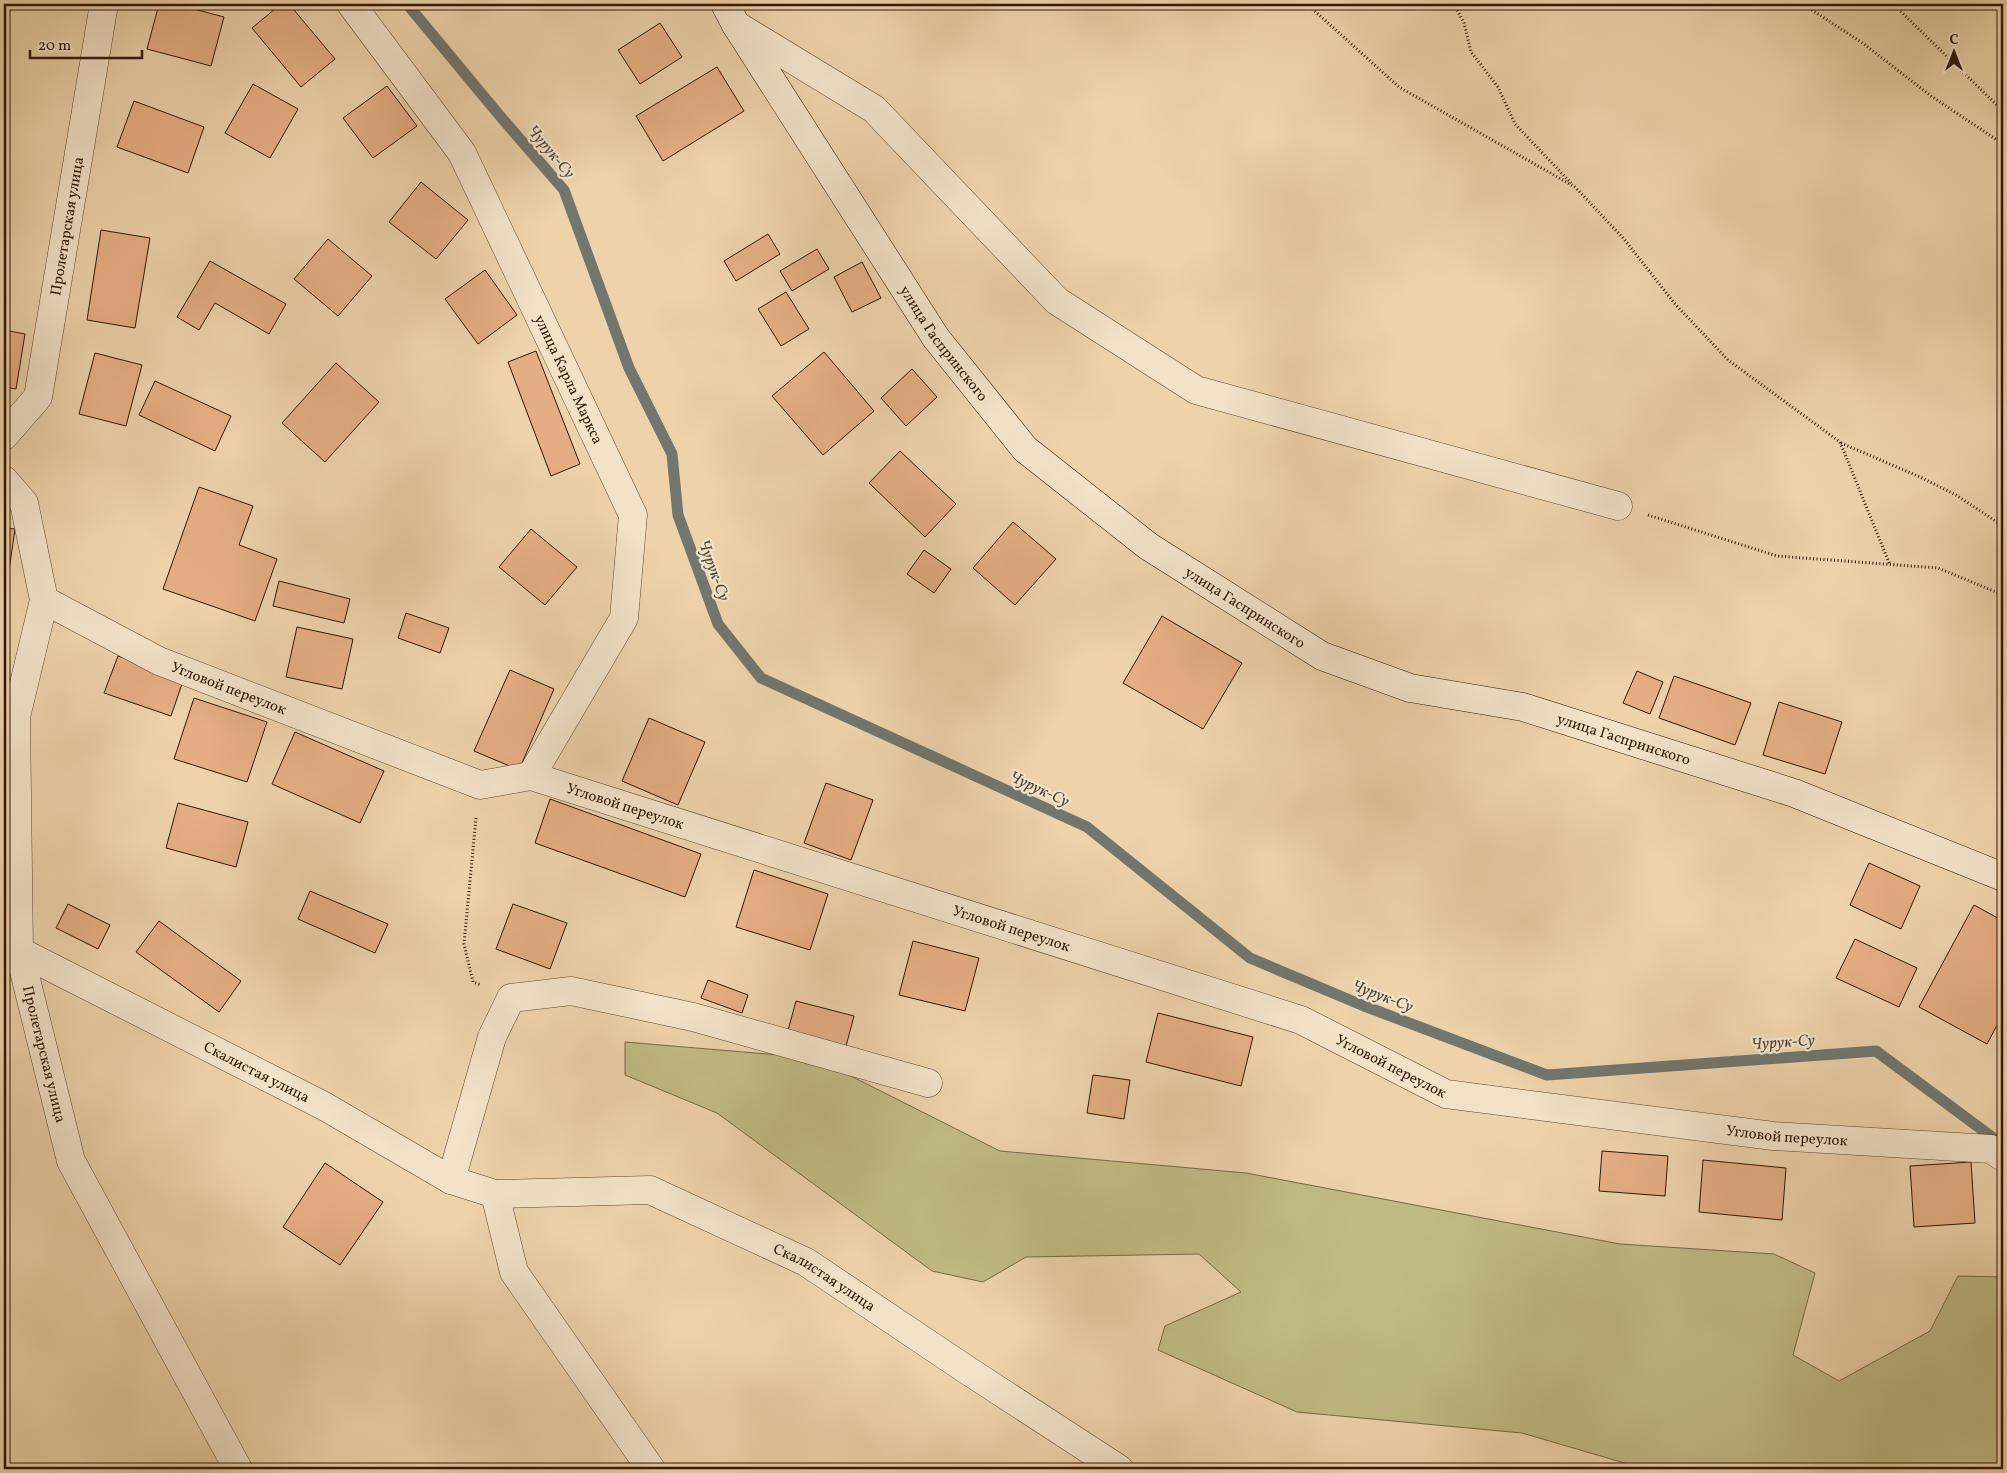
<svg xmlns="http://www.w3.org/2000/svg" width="2007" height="1473" font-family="Vollkorn,serif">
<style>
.green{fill:#c0ba84;stroke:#786846}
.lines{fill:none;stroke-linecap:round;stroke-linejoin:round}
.stream{stroke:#72766f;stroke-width:11}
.building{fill:#e5ad83;stroke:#311707}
.minor-casing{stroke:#604630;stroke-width:29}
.secondary-casing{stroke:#311707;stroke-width:29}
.path{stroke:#311707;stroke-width:3;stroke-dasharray:1 2.5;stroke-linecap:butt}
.minor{stroke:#f3e2c8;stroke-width:28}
.secondary{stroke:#f3e2c8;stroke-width:28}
.labels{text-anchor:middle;stroke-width:4.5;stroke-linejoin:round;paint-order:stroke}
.street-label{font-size:15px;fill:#311707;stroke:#f3e2c8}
.water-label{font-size:16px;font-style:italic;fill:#52463b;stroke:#f3e2c8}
</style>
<rect width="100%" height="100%" fill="#edd2aa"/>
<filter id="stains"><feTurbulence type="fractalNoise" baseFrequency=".004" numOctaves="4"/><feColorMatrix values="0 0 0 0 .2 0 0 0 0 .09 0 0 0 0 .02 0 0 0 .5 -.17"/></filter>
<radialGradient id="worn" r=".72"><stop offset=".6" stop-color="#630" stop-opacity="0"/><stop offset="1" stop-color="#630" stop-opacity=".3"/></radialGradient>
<!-- green -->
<path class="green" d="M625,1042L815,1058L1000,1151L1246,1173L1620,1244L1774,1254L1815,1273L1793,1355L1839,1381L1930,1331L1958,1276L2003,1277V1469H1645L1522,1433L1297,1412L1158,1350L1165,1326L1241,1292L1199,1254L1026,1257L983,1282L932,1271L717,1113L625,1075Z"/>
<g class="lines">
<!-- stream -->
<path class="stream" d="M407,4L500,116L564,190L629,368L672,454L678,515L718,624L761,678L1087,827L1250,958L1364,1006L1547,1075L1876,1051L2000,1143"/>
</g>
<!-- building -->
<g class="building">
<path d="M159,4H175L224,17L211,66L147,49Z"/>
<path d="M281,4H289L335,59L301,87L252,28Z"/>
<path d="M660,23L682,57L640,84L618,50Z"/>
<path d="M717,67L744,111L663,161L636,116Z"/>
<path d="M253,84L298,109L270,158L225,133Z"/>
<path d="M387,86L417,126L373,158L343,118Z"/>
<path d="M134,101L204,127L188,173L117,147Z"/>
<path d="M421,182L468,220L436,259L389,222Z"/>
<path d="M101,230L150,238L135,328L87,320Z"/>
<path d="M768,234L780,254L736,281L724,261Z"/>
<path d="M328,239L372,276L338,316L294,279Z"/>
<path d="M817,249L829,269L792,291L780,271Z"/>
<path d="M210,261L286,304L269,334L215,303L199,330L177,317Z"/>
<path d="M862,262L881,298L852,312L834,277Z"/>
<path d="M485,270L517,315L478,344L445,299Z"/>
<path d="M786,292L809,329L781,346L758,309Z"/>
<path d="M4,330L25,334L16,389L4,387Z"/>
<path d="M536,351L580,464L551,476L508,362Z"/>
<path d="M824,352L874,411L823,455L772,396Z"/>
<path d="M95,353L142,365L126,426L79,414Z"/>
<path d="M336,363L379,402L325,462L282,423Z"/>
<path d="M912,369L937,397L906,426L881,398Z"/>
<path d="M155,381L231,416L215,451L139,415Z"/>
<path d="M900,451L956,504L925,537L869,483Z"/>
<path d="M199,487L253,506L239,545L277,559L255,621L163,589Z"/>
<path d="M1013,522L1056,559L1015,605L973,568Z"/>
<path d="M4,528L15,529L6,591L4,590Z"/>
<path d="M531,529L577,567L545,605L499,567Z"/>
<path d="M924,550L951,569L934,593L907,574Z"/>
<path d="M279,581L350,599L344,623L273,606Z"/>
<path d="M406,613L449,628L440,653L398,638Z"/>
<path d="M1162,616L1242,663L1203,729L1123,683Z"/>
<path d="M297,627L353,639L342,689L286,677Z"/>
<path d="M118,656L184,678L171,716L104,693Z"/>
<path d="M510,670L554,689L519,770L474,751Z"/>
<path d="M1637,671L1663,682L1650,714L1623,703Z"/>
<path d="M1674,676L1751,703L1735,745L1659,718Z"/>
<path d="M194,698L267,722L247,782L174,759Z"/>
<path d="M1779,702L1842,722L1825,774L1763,755Z"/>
<path d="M649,718L705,742L678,805L622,781Z"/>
<path d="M295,732L384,771L360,823L272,784Z"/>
<path d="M826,783L873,800L851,860L804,843Z"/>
<path d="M550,799L701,854L685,897L535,843Z"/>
<path d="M178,803L248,822L236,867L166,848Z"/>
<path d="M1869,863L1920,886L1901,929L1850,905Z"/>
<path d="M754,870L828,894L810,950L736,927Z"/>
<path d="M310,891L388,924L375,953L298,919Z"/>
<path d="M68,904L110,925L98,949L56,928Z"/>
<path d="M513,904L567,923L550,969L496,949Z"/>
<path d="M1974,905L2003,921V1014L1987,1044L1919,1007Z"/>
<path d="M159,921L241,981L219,1012L136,952Z"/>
<path d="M1855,939L1917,968L1899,1007L1836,978Z"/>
<path d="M913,941L979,958L965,1011L899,995Z"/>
<path d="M708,980L748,995L742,1013L701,998Z"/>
<path d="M796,1001L854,1016L845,1050L787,1034Z"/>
<path d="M1158,1013L1253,1037L1241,1086L1146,1062Z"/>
<path d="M1093,1075L1130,1080L1124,1119L1087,1113Z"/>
<path d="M1602,1151L1668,1156L1665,1196L1599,1191Z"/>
<path d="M1703,1160L1786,1168L1782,1220L1699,1212Z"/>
<path d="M1971,1162L1975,1223L1914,1227L1910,1166Z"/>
<path d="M325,1163L383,1202L340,1265L283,1227Z"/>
</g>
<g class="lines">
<!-- minor casing -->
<g class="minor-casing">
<g id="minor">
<path id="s1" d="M351,4L462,153L633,515L624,618L531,776"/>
<path d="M736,25L874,109L1057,301L1196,390L1618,506"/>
<path id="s2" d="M4,436L38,397L104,4"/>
<path id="s3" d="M4,480L24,503L44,600L16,717L19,951L71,1161L238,1469"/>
<path id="s4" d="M44,600L159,661L480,785L531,776L1301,1020L1446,1094L1773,1136L1991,1149L2003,1157"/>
<path id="s5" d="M4,948L19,951L324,1106L451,1180L495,1194L650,1190L806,1262L964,1368L1119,1469"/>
<path d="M451,1180L492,1037L511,998L571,991L693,1017L928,1083"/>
<path d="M495,1194L514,1272L651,1469"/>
</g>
</g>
<!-- secondary casing -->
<g class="secondary-casing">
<g id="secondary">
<path id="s6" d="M725,4L736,25L936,338L1025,449L1148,546L1322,656L1410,688L1523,707L1794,793L2003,877"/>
</g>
</g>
<!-- path -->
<g class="path">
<path d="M1307,4L1399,87L1575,187L1624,239L1675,304L1728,360L1840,442L1890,565"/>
<path d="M1454,4L1464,23L1471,52L1498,87L1515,124L1571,183"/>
<path d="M1803,4L1864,44L1931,96L2003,144"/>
<path d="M1893,4L2003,111"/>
<path d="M1841,443L1920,477L1956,495L2003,526"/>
<path d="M1648,515L1777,556L1938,568L2003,595"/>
<path d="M476,818L464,944L473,982L481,985"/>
</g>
<!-- minor -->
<use href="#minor" class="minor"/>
<!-- secondary -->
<use href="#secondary" class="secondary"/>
</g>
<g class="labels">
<!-- street labels -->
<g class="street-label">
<text dy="5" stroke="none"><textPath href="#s2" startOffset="225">Пролетарская улица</textPath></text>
<text dy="5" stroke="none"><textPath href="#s6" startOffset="404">улица Гаспринского</textPath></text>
<text dy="5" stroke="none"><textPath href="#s1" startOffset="436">улица Карла Маркса</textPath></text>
<text dy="5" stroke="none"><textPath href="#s6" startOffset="809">улица Гаспринского</textPath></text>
<text dy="5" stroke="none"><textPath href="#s4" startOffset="205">Угловой переулок</textPath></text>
<text dy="5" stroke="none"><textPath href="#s6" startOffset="1214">улица Гаспринского</textPath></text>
<text dy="5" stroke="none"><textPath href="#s4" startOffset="625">Угловой переулок</textPath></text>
<text dy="5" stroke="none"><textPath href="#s4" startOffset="1030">Угловой переулок</textPath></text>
<text dy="5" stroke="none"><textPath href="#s3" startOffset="590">Пролетарская улица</textPath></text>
<text dy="5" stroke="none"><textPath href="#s4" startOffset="1435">Угловой переулок</textPath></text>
<text dy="5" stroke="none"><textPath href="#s5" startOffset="282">Скалистая улица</textPath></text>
<text dy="5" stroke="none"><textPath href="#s4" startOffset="1840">Угловой переулок</textPath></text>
<text dy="5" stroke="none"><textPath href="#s5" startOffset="901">Скалистая улица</textPath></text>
</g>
<!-- water labels -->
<g class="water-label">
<text transform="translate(552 151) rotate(50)" y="6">Чурук-Су</text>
<text transform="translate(715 570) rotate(70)" y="6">Чурук-Су</text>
<text transform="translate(1040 788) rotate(25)" y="6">Чурук-Су</text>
<text transform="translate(1383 995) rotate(21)" y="6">Чурук-Су</text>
<text transform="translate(1783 1041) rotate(-4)" y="6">Чурук-Су</text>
</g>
</g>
<!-- margin -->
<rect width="2007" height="1473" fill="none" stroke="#edd2aa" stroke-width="20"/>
<rect x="5" y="5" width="1997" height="1463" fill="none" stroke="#311707" stroke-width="2.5"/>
<rect x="10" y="10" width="1987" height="1453" fill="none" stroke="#311707"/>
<!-- north arrow -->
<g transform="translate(1954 52)" stroke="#f3e2c8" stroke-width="4" paint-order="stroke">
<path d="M0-4L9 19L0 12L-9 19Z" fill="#311707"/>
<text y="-8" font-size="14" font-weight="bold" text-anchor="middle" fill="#311707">С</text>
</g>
<!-- scale -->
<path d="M30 50v8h112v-8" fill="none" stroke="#311707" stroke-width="2.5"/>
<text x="38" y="50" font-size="15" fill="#311707" stroke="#f3e2c8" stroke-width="4" paint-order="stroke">20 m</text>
<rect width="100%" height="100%" filter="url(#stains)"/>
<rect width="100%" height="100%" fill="url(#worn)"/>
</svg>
